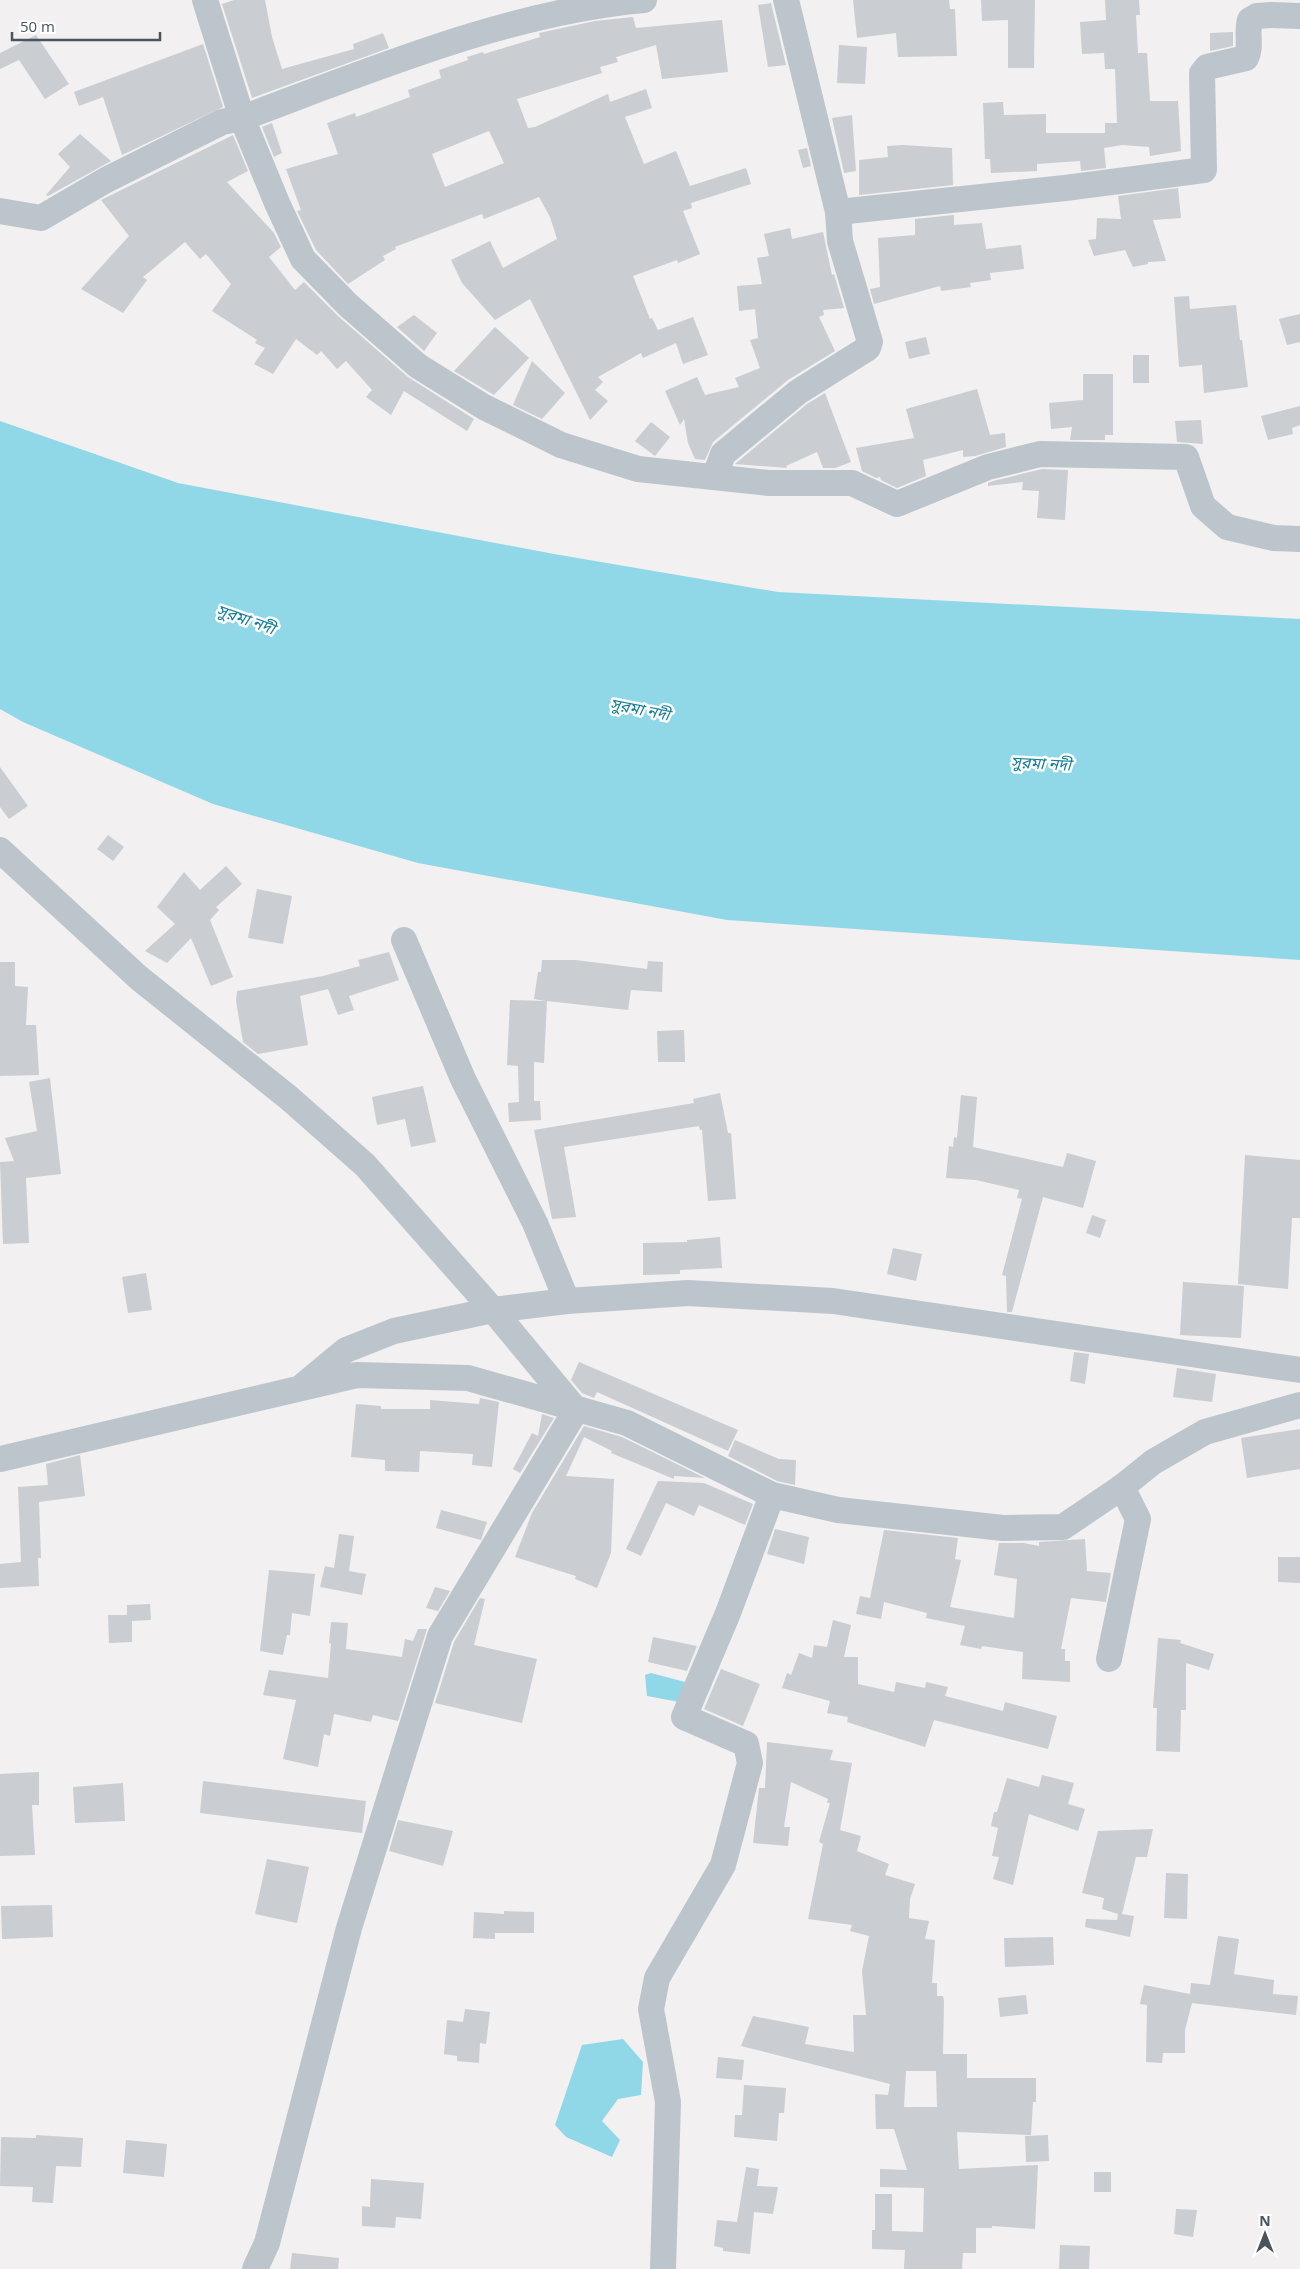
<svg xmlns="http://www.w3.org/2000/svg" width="1300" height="2269" font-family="'Open Sans','Noto Sans Bengali',sans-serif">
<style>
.water{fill:#90d7e8}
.building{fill:#cacdd2;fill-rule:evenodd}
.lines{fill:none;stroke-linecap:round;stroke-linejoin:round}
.minor{stroke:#bdc5cc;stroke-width:26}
.labels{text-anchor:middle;stroke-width:5;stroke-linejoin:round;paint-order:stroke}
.water-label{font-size:16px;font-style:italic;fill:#137d97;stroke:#fff}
</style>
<rect width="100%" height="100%" fill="#f2f0f0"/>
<!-- water -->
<g class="water">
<path d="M0,421L178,483L554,554L778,592L1300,619V960L727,920L418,863L213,804L23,722L0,709Z"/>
<path d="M651,1673L685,1682L679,1702L647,1696L645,1675Z"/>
<path d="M623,2039L643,2062L641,2095L618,2099L602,2121L620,2140L612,2157L566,2137L555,2125L582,2045Z"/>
</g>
<!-- building -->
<g class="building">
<path d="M234,0H265L272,37L282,69L354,49L353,44L383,33L389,48L252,98L222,4Z"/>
<path d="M853,0H949L950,9H955L957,56L898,57L896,33L857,38Z"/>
<path d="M981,0H1035L1034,68H1008V20L982,21Z"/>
<path d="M1105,0H1139L1140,15H1136L1138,53H1147L1150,101H1178L1181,151L1150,156L1149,147L1122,145L1104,148L1106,168L1081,171L1080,161L1037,164V171L991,173L990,159H985L983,103L1003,102L1004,115L1046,114V133H1105V123H1117L1115,69H1105L1104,53L1082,54L1080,22L1106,20Z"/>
<path d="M771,3L786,65L768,67L758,5Z"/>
<path d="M633,17L636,28L722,20L728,72L662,79L656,45L616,57L618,62L600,67L602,73L517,99L528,128L535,127L608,94L610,102L646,89L652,108L625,117L644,164L676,151L690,186L746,168L751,184L691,203L692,208L683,211L700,254L678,263L677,260L633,276L650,319L652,318L658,330L693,317L708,355L683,364L676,343L643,358L641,353L598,377L603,382L595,390L608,401L590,420L530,299L495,320L462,283L451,260L490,241L503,268L557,239L550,217L539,197L484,219L482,214L395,247L396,249L383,256L385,260L348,284L316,250L297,211L301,210L286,169L338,154L327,123L355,113L356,117L410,97L408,90L441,78L439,70L468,60L467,57L483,52L484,54L540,37L539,33L595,21ZM489,131L504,163L445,187L432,154Z"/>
<path d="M1233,32V46L1210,51V33Z"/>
<path d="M36,35L69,84L45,99L19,60L0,69V53Z"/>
<path d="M203,44L223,107L122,155L103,97L79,106L74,92Z"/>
<path d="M839,45L867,47L865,84L837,83Z"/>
<path d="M852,115L856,171L844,173L832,118Z"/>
<path d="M272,123L282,153L274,157L262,127Z"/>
<path d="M80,134L111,161L48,196L46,195L70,167L58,154Z"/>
<path d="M233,135L248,171L227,182L274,233L281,247L269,257L295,290L304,282L338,316L408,377L474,419L467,431L404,391L391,415L366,397L372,390L346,361L337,369L321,351L317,355L296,339L273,374L254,364L265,348L255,343L257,340L212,311L231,284L206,254L200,259L185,242L143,277L147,280L123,313L81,289L129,236L101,200Z"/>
<path d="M902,145L952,148L953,185L859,195V160L888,157L887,146Z"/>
<path d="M807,148L811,166L803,168L798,150Z"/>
<path d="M1178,188L1181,218L1153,220L1166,261L1148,262V264L1133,267L1125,250L1094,256L1088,240L1096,239L1097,218L1121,219L1118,196Z"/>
<path d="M954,215V225L982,223L986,249L1021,245L1024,269L990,273L991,280L970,283L971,287L941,291L940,286L874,304L870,289L880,287L878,238L915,235V219Z"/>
<path d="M790,228L792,239L823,232L832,275L834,274L844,308L823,310L824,315L819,317L835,351L788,380L713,442L705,460L695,459L688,443L684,419L680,425L665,391L697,377L705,395L739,387L735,378L760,368L750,340L758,338L755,309L739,311L737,286L762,284L757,258L769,256L764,234Z"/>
<path d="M1189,296L1190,309L1236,305L1240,340H1242L1248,387L1204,393L1202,365L1179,367L1174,297Z"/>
<path d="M1300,314V342L1287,345L1279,319Z"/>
<path d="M414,315L437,333L424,351L397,327Z"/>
<path d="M495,327L529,358L494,395L454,371Z"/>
<path d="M926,337L930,354L909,359L905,342Z"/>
<rect x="1133" y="355" width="16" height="28"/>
<path d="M532,361L565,393L542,419L513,405Z"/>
<path d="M1083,374H1113V435H1105V440H1070L1072,427L1051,429L1049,403L1083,400Z"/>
<path d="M977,389L990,435L1005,433L1006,447L975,456L963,457V450L923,460L926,476L897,488L881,480L880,477L876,478L862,471L856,448L914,438L906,409Z"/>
<path d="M825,393L851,462L835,468H823L817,452L786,466L787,468L735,464L807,404Z"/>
<path d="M1300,406V425L1292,428L1293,434L1268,440L1261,416Z"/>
<path d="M1201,420L1203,444L1177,442L1175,421Z"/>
<path d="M651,422L670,437L655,456L635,441Z"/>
<path d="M1042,469L1068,470L1065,520L1037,518L1039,491L1022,490L1023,482L988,486V483L993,481Z"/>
<path d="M0,767L28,806L9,819L0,807Z"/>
<path d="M108,835L124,847L113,861L97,849Z"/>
<path d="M226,866L242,884L216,907L219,910L210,920L233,977L211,986L191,938L167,963L145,951L175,924L157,907L184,872L200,890Z"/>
<path d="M257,889L292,896L283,944L248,938Z"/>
<path d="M389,952L399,980L349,996L354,1010L338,1015L328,989L300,996L308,1045L258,1054L243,1042L236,1001L237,991L323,976L360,966L358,960Z"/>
<path d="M542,960H575L647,969L648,961L663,962L662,992L631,990L628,1010L547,1001L544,1063L534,1062V1101H540L541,1120L509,1122L508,1103L519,1102L518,1066L507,1065L510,1000L546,1001L534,999L538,972H541Z"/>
<path d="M0,962H15V986L28,987L26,1025H36L39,1075L0,1076Z"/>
<path d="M684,1030L685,1062H658L657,1031Z"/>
<path d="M50,1078L61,1174L26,1178L29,1243L3,1244L0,1162L14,1161L5,1138L37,1131L29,1082Z"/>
<path d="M423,1086L436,1142L411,1147L405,1119L377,1125L372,1097Z"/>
<path d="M720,1093L728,1133H731L736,1199L708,1201L702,1130H700L699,1126L564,1147L576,1217L552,1219L534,1130L694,1103L693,1099Z"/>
<path d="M961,1095L977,1097L973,1147L1063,1167L1067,1153L1096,1161L1083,1208L1043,1197L1012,1312H1007L1006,1276L1002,1275L1022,1199L1017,1198L1019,1190L976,1180L946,1178L949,1146L953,1147L954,1137L957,1138Z"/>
<path d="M1245,1155L1300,1160V1218H1292L1288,1289L1238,1284Z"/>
<path d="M1092,1215L1106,1220L1100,1238L1086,1233Z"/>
<path d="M720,1237L722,1268L680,1270V1274L643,1275V1243L687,1242V1240Z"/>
<path d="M893,1248L922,1254L916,1281L887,1274Z"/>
<path d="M146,1273L152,1310L128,1313L122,1277Z"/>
<path d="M1183,1282L1244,1286L1241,1338L1180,1335Z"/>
<path d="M1074,1352L1089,1354L1085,1384L1070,1381Z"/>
<path d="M579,1362L738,1430L728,1451L597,1392L594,1398L582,1393L571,1380Z"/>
<path d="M1177,1368L1216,1374L1212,1402L1173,1397Z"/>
<path d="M480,1398L499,1402L492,1467L472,1465L473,1454L420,1451L419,1472L385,1471V1460L351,1457L356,1404L381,1406V1409H430V1400L479,1404Z"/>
<path d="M542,1414L554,1418L520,1473L513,1469L532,1433L538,1436Z"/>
<path d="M584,1426L622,1437L705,1478L674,1476V1479L611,1453L612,1451L584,1437L566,1476L614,1479L611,1553L597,1588L575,1579L576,1576L515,1557L532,1513Z"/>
<path d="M1300,1429V1469L1247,1478L1241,1438Z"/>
<path d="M735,1440L779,1459L796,1460L795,1485L777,1481L728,1456Z"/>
<path d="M80,1455L85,1496L39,1502L41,1558H38L39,1586L0,1588V1564L21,1562L18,1487L48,1485L46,1464Z"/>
<path d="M658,1481L704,1483L753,1504L745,1525L699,1505L694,1516L666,1503L641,1556L626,1549Z"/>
<path d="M441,1510L487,1522L481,1540L436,1528Z"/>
<path d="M775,1529L809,1537L804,1564L767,1554Z"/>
<path d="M884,1530L958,1538L955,1559L961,1560L950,1607L1014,1618L1017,1579L994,1575L999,1543H1024L1039,1546V1542L1085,1539L1087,1571L1111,1573L1106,1602L1071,1598L1061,1649H1065V1661H1070V1682L1022,1679L1023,1652L982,1646L981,1649L960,1645L965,1626L926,1618L927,1613L884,1602L881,1619L856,1614L860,1596L870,1598Z"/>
<path d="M339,1534L354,1536L349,1571L366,1574L362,1595L320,1587L325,1566L334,1568Z"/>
<path d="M1278,1557H1300V1583L1278,1582Z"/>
<path d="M269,1570L315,1574L310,1616L292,1613L290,1635H287L283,1655L260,1651Z"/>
<path d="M435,1587L450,1591L438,1611L426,1608Z"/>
<path d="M480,1598L485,1599L474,1645L537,1659L522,1723L435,1703L454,1642Z"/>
<path d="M150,1604L151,1620L132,1621V1642L109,1643L108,1615H127V1605Z"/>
<path d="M833,1620L851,1625L844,1657H858V1684L894,1692L896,1682L925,1688L926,1682L948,1687L945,1696L1003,1711L1005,1702L1057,1716L1048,1749L934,1720L925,1747L847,1722L848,1717L827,1713L830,1701L782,1688L787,1673L791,1675L799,1653L812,1658L814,1645L827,1647Z"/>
<path d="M331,1622L348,1623L346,1649L402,1657L405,1639L413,1641L418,1629H427L398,1721L373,1715L371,1722L334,1714L330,1736L324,1734L318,1767L283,1759L296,1700L263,1695L269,1670L328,1678L331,1644L329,1643Z"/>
<path d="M653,1637L697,1646L687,1671L648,1662Z"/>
<path d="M1158,1638L1181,1640L1180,1643L1214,1654L1209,1670L1186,1663V1710H1181L1180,1752L1156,1751L1157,1708H1153Z"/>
<path d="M721,1669L760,1684L743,1726L704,1709Z"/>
<path d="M767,1742L833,1750L830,1760L852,1763L840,1830L861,1836L857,1851L889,1864L885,1875L915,1884L910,1899L909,1918L929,1921L925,1939L935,1940L932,1983H937V1996H943L944,2001L943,2054H967V2078H1036V2102H1033L1031,2135L957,2132L959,2169L1038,2165L1035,2229L992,2226V2228H976V2253H963L962,2269H904L905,2250L872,2249V2230H875V2194H892V2231L923,2232L924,2188L880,2187V2169L907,2170L894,2129H876L875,2094L888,2095L890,2084L741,2046L753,2016L809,2027L805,2044L854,2052L853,2015H866L862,1971L869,1936L850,1931L852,1925L808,1919L823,1844L819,1842L830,1803H827L828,1799L791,1782L784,1827H790L788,1846L753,1843L759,1788H765ZM906,2071H936L937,2107H904Z"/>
<path d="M39,1772V1805H32L35,1855L0,1856V1774Z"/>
<path d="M1042,1775L1074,1783L1068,1804L1085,1809L1078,1831L1029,1814L1013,1885L993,1879L999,1857L992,1856L998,1828L991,1826L994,1812H997L1007,1778L1039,1787Z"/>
<path d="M203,1781L366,1801L362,1833L200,1813Z"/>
<path d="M123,1783L125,1821L75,1823L73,1787Z"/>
<path d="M398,1820L453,1831L443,1866L389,1851Z"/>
<path d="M1153,1829L1147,1857H1136L1122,1914L1134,1916L1130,1937L1085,1927L1086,1919L1117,1920L1118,1914L1102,1909L1104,1898L1082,1893L1098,1831Z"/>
<path d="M267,1859L309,1867L297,1923L255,1914Z"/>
<path d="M1166,1873L1188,1874L1187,1919L1164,1918Z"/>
<path d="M52,1905L53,1937L2,1939L1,1906Z"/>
<path d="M504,1911L534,1912V1933H495V1939L473,1938L474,1912L504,1914Z"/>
<path d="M1218,1936L1239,1939L1234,1974L1274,1980L1273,1994L1298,1996L1296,2015L1192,2003L1185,2030V2053H1163L1162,2063L1146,2062L1147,2005L1140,2004L1144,1985L1190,1994L1191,1983L1210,1985Z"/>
<path d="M1053,1937L1054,1965L1005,1967L1004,1938Z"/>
<path d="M1026,1995L1028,2014L1000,2017L998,1998Z"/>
<path d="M465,2009L490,2012L486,2044L480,2043L479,2063L457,2061V2056L444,2054L447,2020L463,2022Z"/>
<path d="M718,2057L744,2060L742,2080L716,2078Z"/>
<path d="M744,2085L786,2088L784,2113H779L777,2141L734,2137L735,2115H742Z"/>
<path d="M36,2135L83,2138L81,2167L56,2166L53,2203L32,2202L33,2187L0,2186L1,2137L36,2138Z"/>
<path d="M1048,2135L1049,2161L1026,2162L1025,2136Z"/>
<path d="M126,2140L167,2144L164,2177L123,2173Z"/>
<path d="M746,2167L759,2169L757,2186L778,2187L773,2214L754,2212L750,2254L723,2251V2248L714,2246L717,2220L737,2222Z"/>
<rect x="1094" y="2172" width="17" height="20"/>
<path d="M371,2179L424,2183L421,2219L396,2217L395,2228L362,2226V2206L370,2207Z"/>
<path d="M1176,2209L1197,2210L1193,2237L1174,2234Z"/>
<path d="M1060,2245L1090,2246L1089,2269H1059Z"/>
<path d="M292,2253L339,2258L338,2269H290Z"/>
</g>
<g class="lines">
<!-- minor -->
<g class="minor">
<path d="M205,0L242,118L277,203L303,259L348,305L418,366L484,407L561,445L638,469L769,483H852L897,504L988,467L1040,454L1186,457L1203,506L1227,527L1274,538L1300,539"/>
<path d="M0,211L41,218L106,180L222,122L242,118C369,71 508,12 644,0"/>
<path d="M838,212L1065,188L1204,170L1202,73L1207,67L1246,58C1252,46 1246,33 1250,20L1257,16L1271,15L1300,16"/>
<path d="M715,476L723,454L798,392L868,348L870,342L840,241L838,212L786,0"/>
<path d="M0,850L139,978L289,1098L365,1165L493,1310L576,1410L440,1636L349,1928L267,2243L255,2269"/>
<path d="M404,940L463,1079L535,1223L567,1301"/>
<path d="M305,1384L346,1350L394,1331L493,1310L567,1301L688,1293L833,1301L1300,1370"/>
<path d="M0,1459L357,1375L468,1378L627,1423L772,1495L838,1510L1003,1528L1063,1527L1122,1487L1153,1462L1205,1432L1300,1405"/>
<path d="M1109,1659L1138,1519L1122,1487"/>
<path d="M663,2269L668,2102L651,2009L657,1978L723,1865L750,1763L746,1744L684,1717L728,1613L772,1495"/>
</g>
</g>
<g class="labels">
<!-- water labels -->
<g class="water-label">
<text transform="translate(246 619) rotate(19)" y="6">সুরমা নদী</text>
<text transform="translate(640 709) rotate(11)" y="6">সুরমা নদী</text>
<text transform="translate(1041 763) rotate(3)" y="6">সুরমা নদী</text>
</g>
</g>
<!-- north arrow -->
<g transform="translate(1265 2234)" stroke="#ffffff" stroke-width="4" paint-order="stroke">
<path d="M0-4L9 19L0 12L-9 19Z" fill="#49545d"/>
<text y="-8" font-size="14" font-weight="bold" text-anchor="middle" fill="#49545d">N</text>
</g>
<!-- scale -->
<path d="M12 32v8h148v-8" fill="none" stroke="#49545d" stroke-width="2.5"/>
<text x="20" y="32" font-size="15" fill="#49545d" stroke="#ffffff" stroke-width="4" paint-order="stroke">50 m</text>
</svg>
